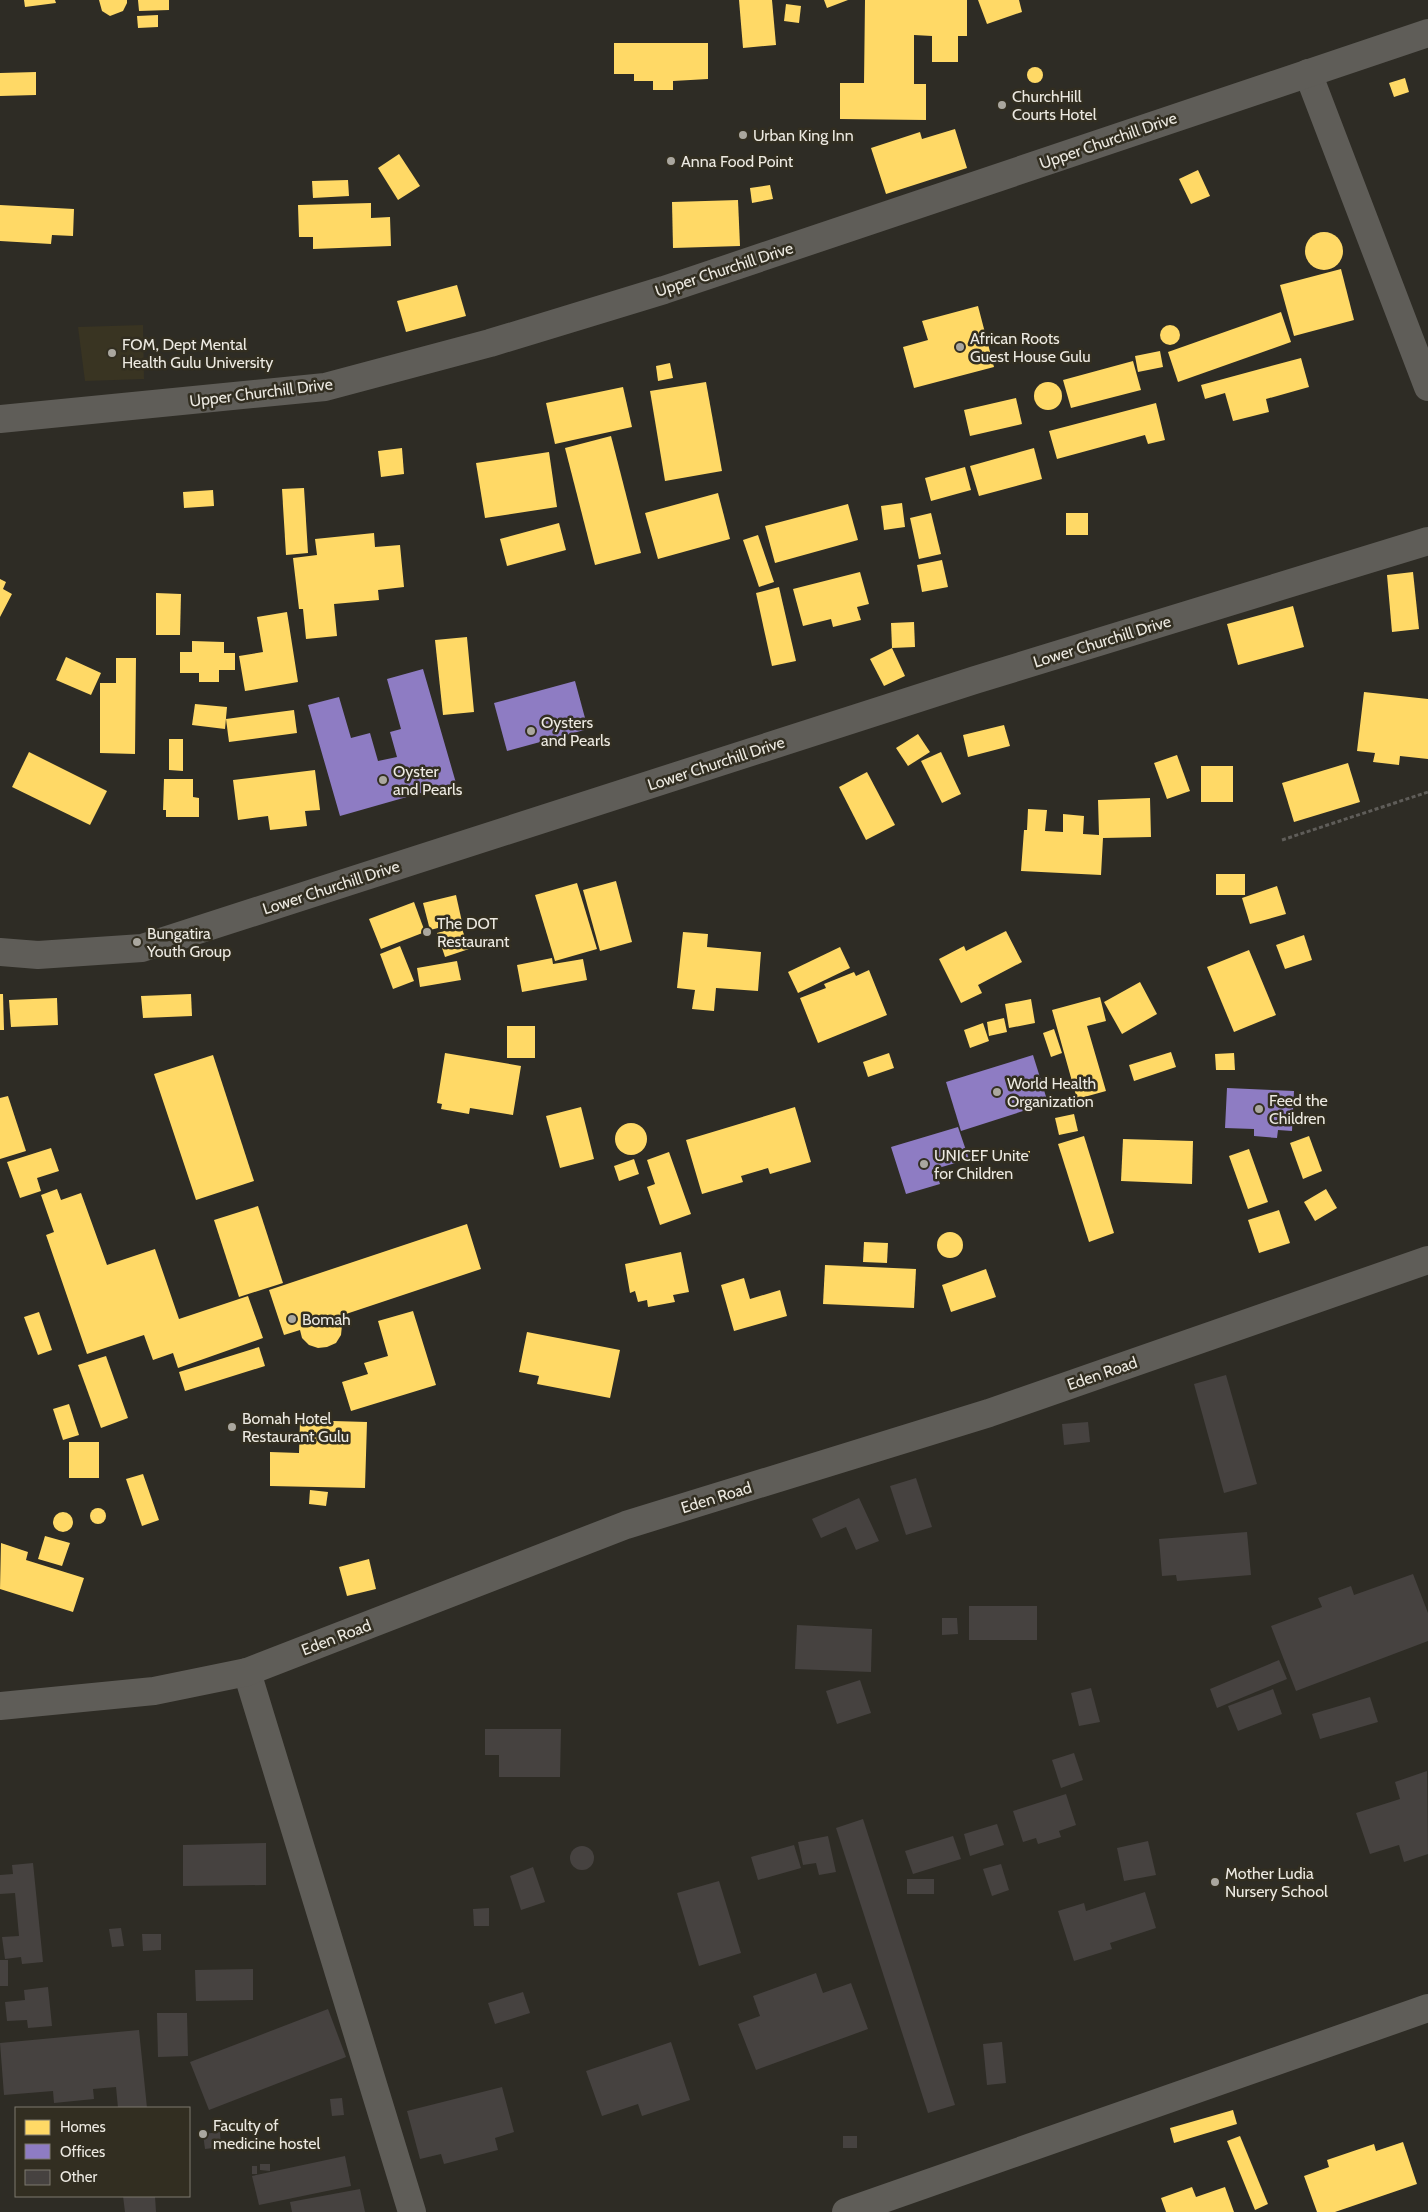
<svg xmlns="http://www.w3.org/2000/svg" width="1428" height="2212" font-family="Cabin,sans-serif">
<style>
.built{fill:#393422}
.homes{fill:#ffd966}
.offices{fill:#8e7cc3}
.building{fill:#464240}
.lines{fill:none;stroke-linecap:round;stroke-linejoin:round}
.path{stroke:#5f5d59;stroke-width:3;stroke-dasharray:4 2.5;stroke-linecap:butt}
.street{stroke:#5f5d58;stroke-width:28}
.secondary{stroke:#5f5d58;stroke-width:28}
.poi-dot{fill:#aaa79f;stroke:#322e21;stroke-width:2}
.labels{text-anchor:middle;stroke-width:5;stroke-linejoin:round;paint-order:stroke}
.poi-label{font-size:16px;fill:#ece9e1;stroke:#322e21;text-anchor:start}
.street-label{font-size:16px;fill:#ece9e1;stroke:#322e21}
</style>
<rect width="100%" height="100%" fill="#2e2c25"/>
<!-- built -->
<path class="built" d="M143,325L144,379L85,381L78,327Z"/>
<!-- homes -->
<g class="homes">
<path d="M24,0H55L56,3L25,7Z"/>
<path d="M99,0H127V3L123,11L110,16L102,11Z"/>
<path d="M138,0H169V10L139,11Z"/>
<path d="M739,0H772L776,45L743,48Z"/>
<path d="M824,0H848L827,8Z"/>
<path d="M865,0H967V36H958V62H932V36L914,35V84H926V120L840,119V83H864Z"/>
<path d="M978,0H1019L1022,12L987,24Z"/>
<path d="M786,4L801,6L799,23L784,21Z"/>
<path d="M158,15V27L138,28L137,16Z"/>
<path d="M614,43H708V79L673,81V90H653V81H634V74H614Z"/>
<circle cx="1035" cy="75" r="8"/>
<path d="M36,72V95L0,96V73Z"/>
<path d="M1405,78L1409,92L1394,97L1389,83Z"/>
<path d="M955,129L967,168L886,194L871,148L920,132L922,139Z"/>
<path d="M399,154L420,186L398,200L378,168Z"/>
<path d="M1198,170L1210,196L1191,204L1179,179Z"/>
<path d="M348,180L349,196L313,198L312,181Z"/>
<path d="M770,185L773,199L752,203L750,188Z"/>
<path d="M738,200L740,246L673,248L672,202Z"/>
<path d="M371,203V218L390,217L391,246L313,249V237H299L298,205Z"/>
<path d="M0,205L74,209L73,236L52,235L51,244L0,241Z"/>
<circle cx="1324" cy="251" r="19"/>
<path d="M1341,269L1354,320L1294,336L1280,285Z"/>
<path d="M457,285L466,316L406,332L397,301Z"/>
<path d="M978,306L994,367L914,388L903,347L928,340L922,321Z"/>
<path d="M1281,312L1291,342L1178,382L1168,352Z"/>
<circle cx="1170" cy="335" r="10"/>
<path d="M1160,351L1163,367L1138,372L1135,356Z"/>
<path d="M1301,358L1309,387L1266,399L1269,412L1233,421L1225,393L1205,399L1201,385Z"/>
<path d="M1133,361L1141,390L1071,408L1063,380Z"/>
<path d="M670,363L673,378L658,381L656,366Z"/>
<path d="M706,382L722,471L665,481L650,391Z"/>
<circle cx="1048" cy="396" r="14"/>
<path d="M623,387L632,427L555,444L546,403Z"/>
<path d="M1016,398L1022,424L970,436L964,410Z"/>
<path d="M1156,403L1165,440L1148,444L1145,435L1057,459L1049,431Z"/>
<path d="M611,436L641,553L595,565L565,448Z"/>
<path d="M402,448L404,474L381,477L378,451Z"/>
<path d="M1034,448L1042,479L979,496L970,466Z"/>
<path d="M549,452L557,507L485,518L476,463Z"/>
<path d="M965,467L971,490L931,501L925,478Z"/>
<path d="M304,488L308,553L286,555L282,489Z"/>
<path d="M213,490L214,506L184,508L183,492Z"/>
<path d="M718,493L730,539L658,559L645,513Z"/>
<path d="M902,503L905,527L884,530L881,506Z"/>
<path d="M848,504L858,540L775,563L765,526Z"/>
<path d="M931,513L941,554L919,559L910,518Z"/>
<rect x="1066" y="513" width="22" height="22"/>
<path d="M559,523L566,550L507,566L500,539Z"/>
<path d="M374,533L375,547L400,545L404,587L378,590L379,600L334,604L337,636L306,639L303,609H299L293,558L317,555L315,539Z"/>
<path d="M758,535L774,582L759,587L743,540Z"/>
<path d="M942,560L948,587L922,592L917,565Z"/>
<path d="M860,572L869,604L857,607L861,620L833,627L831,619L803,626L793,589Z"/>
<path d="M1413,572L1419,629L1392,632L1387,575Z"/>
<path d="M0,579L6,582L3,589L12,594L0,617Z"/>
<path d="M779,587L796,661L772,666L756,593Z"/>
<path d="M156,593L181,594L180,635H156Z"/>
<path d="M1293,606L1304,647L1238,665L1227,624Z"/>
<path d="M287,612L298,682L245,691L239,656L263,652L257,617Z"/>
<path d="M914,622L915,647L892,648L891,623Z"/>
<path d="M467,637L474,712L443,715L435,640Z"/>
<path d="M192,641L224,642V653H235V670H219V682H199V673H180V652H192Z"/>
<path d="M892,648L905,676L884,686L870,659Z"/>
<path d="M66,657L101,673L91,695L56,680Z"/>
<path d="M116,658H136L135,754L100,753V683H116Z"/>
<path d="M1364,692L1428,699V759L1400,756L1399,765L1373,762L1375,753L1357,751Z"/>
<path d="M195,704L227,707L225,729L192,725Z"/>
<path d="M294,710L297,733L229,742L226,719Z"/>
<path d="M1004,725L1010,746L968,757L963,735Z"/>
<path d="M918,734L930,752L908,766L896,748Z"/>
<path d="M169,739H183V771L169,770Z"/>
<path d="M29,752L107,791L90,825L12,787Z"/>
<path d="M941,752L961,794L942,803L921,761Z"/>
<path d="M1177,755L1190,791L1167,799L1154,763Z"/>
<path d="M1348,763L1360,802L1294,822L1282,783Z"/>
<rect x="1201" y="766" width="32" height="36"/>
<path d="M315,770L320,810L305,811L307,826L270,830L268,816L238,820L233,780Z"/>
<path d="M867,772L895,825L866,840L839,787Z"/>
<path d="M164,779H193V797L199,798V817H166V810H163Z"/>
<path d="M1150,798L1151,837L1103,838L1101,875L1021,871L1024,830H1027L1028,809L1047,810L1045,831L1063,832V814L1084,816L1083,834L1099,835L1098,800Z"/>
<rect x="1216" y="874" width="29" height="21"/>
<path d="M616,881L632,942L600,951L583,890Z"/>
<path d="M577,883L597,949L555,961L535,895Z"/>
<path d="M1277,886L1286,914L1250,924L1242,898Z"/>
<path d="M456,895L462,922L430,930L423,903Z"/>
<path d="M414,902L425,932L381,949L369,919Z"/>
<path d="M461,926L469,949L445,957L437,933Z"/>
<path d="M1006,931L1022,962L978,985L982,993L961,1003L939,959L964,946L966,951Z"/>
<path d="M683,932L708,934L707,947L761,952L758,991L716,988L714,1011L692,1009L695,990L677,988Z"/>
<path d="M1304,935L1312,960L1285,969L1276,945Z"/>
<path d="M400,946L414,981L393,989L380,954Z"/>
<path d="M840,947L850,968L798,993L788,972Z"/>
<path d="M1249,950L1276,1015L1234,1032L1207,967Z"/>
<path d="M552,958L553,964L583,959L587,980L522,992L517,965Z"/>
<path d="M457,961L461,980L420,987L417,968Z"/>
<path d="M869,970L887,1015L818,1043L800,998L826,988L824,984L854,972L856,976Z"/>
<path d="M1140,982L1157,1014L1122,1034L1104,1002Z"/>
<path d="M0,994H3L4,1030H0Z"/>
<path d="M191,994L192,1016L143,1018L141,996Z"/>
<path d="M1100,997L1106,1021L1087,1026L1106,1091L1077,1099L1052,1010Z"/>
<path d="M57,998L58,1025L11,1027L9,1000Z"/>
<path d="M1031,999L1035,1023L1009,1028L1005,1004Z"/>
<path d="M1004,1018L1007,1032L989,1036L987,1022Z"/>
<path d="M983,1023L989,1041L970,1048L964,1030Z"/>
<rect x="507" y="1026" width="28" height="32"/>
<path d="M1054,1029L1062,1053L1051,1057L1043,1033Z"/>
<path d="M1171,1052L1176,1067L1134,1081L1129,1065Z"/>
<path d="M445,1053L521,1066L513,1115L470,1108L469,1114L441,1109L442,1104L437,1103Z"/>
<path d="M889,1053L894,1068L868,1077L863,1062Z"/>
<path d="M1234,1053L1235,1070H1216L1215,1054Z"/>
<path d="M213,1055L254,1181L196,1200L154,1074Z"/>
<path d="M8,1096L26,1151L0,1159V1098Z"/>
<path d="M581,1107L594,1159L560,1168L546,1116Z"/>
<path d="M795,1107L811,1162L770,1174L768,1168L741,1176L743,1182L702,1194L686,1140Z"/>
<path d="M1074,1114L1078,1131L1059,1135L1055,1118Z"/>
<circle cx="631" cy="1139" r="16"/>
<path d="M1084,1136L1114,1233L1089,1242L1058,1144Z"/>
<path d="M1309,1136L1322,1171L1303,1179L1290,1143Z"/>
<path d="M1123,1139L1193,1141L1192,1184L1121,1181Z"/>
<path d="M51,1148L59,1171L37,1178L41,1191L20,1198L7,1162Z"/>
<path d="M1249,1149L1268,1202L1248,1209L1229,1156Z"/>
<rect x="1015" y="1151" width="15" height="10"/>
<path d="M669,1152L691,1214L660,1225L647,1187L655,1184L647,1160Z"/>
<path d="M634,1159L639,1174L619,1181L614,1166Z"/>
<path d="M57,1189L61,1200L81,1193L107,1265L155,1249L179,1319L248,1296L263,1338L178,1368L173,1353L153,1360L144,1335L87,1354L46,1235L54,1232L41,1195Z"/>
<path d="M1326,1189L1337,1208L1315,1221L1304,1202Z"/>
<path d="M258,1206L283,1283L239,1297L214,1220Z"/>
<path d="M1279,1210L1290,1243L1259,1253L1248,1220Z"/>
<path d="M467,1224L481,1269L340,1316L342,1325L341,1335L336,1343L327,1347L318,1348L309,1345L302,1338L300,1330L284,1335L269,1290Z"/>
<circle cx="950" cy="1245" r="13"/>
<path d="M864,1242L888,1243L887,1263L863,1262Z"/>
<path d="M681,1252L689,1292L673,1295L675,1302L648,1307L647,1300L638,1302L635,1291L630,1293L625,1264Z"/>
<path d="M825,1265L916,1269L914,1308L823,1304Z"/>
<path d="M986,1269L996,1297L951,1312L942,1285Z"/>
<path d="M744,1278L750,1299L780,1290L787,1316L734,1331L721,1285Z"/>
<path d="M413,1311L436,1385L351,1411L342,1382L368,1374L364,1363L388,1356L378,1321Z"/>
<path d="M39,1312L52,1350L38,1355L24,1317Z"/>
<path d="M527,1332L620,1350L610,1398L537,1384L539,1376L519,1372Z"/>
<path d="M259,1347L265,1366L185,1391L179,1372Z"/>
<path d="M106,1356L128,1418L101,1428L78,1365Z"/>
<path d="M69,1404L79,1435L63,1440L53,1409Z"/>
<path d="M300,1420L367,1422L365,1488L270,1486V1452L299,1453Z"/>
<rect x="69" y="1442" width="30" height="36"/>
<path d="M143,1474L159,1520L142,1526L126,1479Z"/>
<path d="M310,1490L328,1492L326,1506L309,1504Z"/>
<circle cx="98" cy="1516" r="8"/>
<circle cx="63" cy="1522" r="10"/>
<path d="M45,1536L70,1543L62,1566L38,1559Z"/>
<path d="M1,1543L28,1552L26,1560L84,1578L73,1612L0,1589Z"/>
<path d="M369,1559L376,1589L347,1596L339,1567Z"/>
<path d="M1233,2110L1237,2124L1174,2143L1170,2128Z"/>
<path d="M1240,2136L1268,2204L1255,2210L1227,2141Z"/>
<path d="M1403,2142L1417,2184L1335,2212H1317L1304,2176L1329,2167L1327,2160L1374,2144L1376,2151Z"/>
<path d="M1192,2187L1196,2197L1225,2187L1234,2212H1166L1161,2198Z"/>
</g>
<!-- offices -->
<g class="offices">
<path d="M423,669L456,783L340,816L308,705L339,697L351,738L370,733L378,761L397,757L390,732L401,729L387,679Z"/>
<path d="M575,681L588,729L507,751L494,703Z"/>
<path d="M1033,1055L1048,1103L961,1131L946,1082Z"/>
<path d="M1227,1088L1294,1091L1292,1131L1278,1130L1277,1138L1254,1136V1129L1225,1128Z"/>
<path d="M958,1127L969,1159L935,1169L940,1184L906,1194L891,1147Z"/>
</g>
<!-- building -->
<g class="building">
<path d="M1226,1375L1257,1484L1224,1493L1194,1384Z"/>
<path d="M1088,1422L1090,1442L1064,1445L1062,1424Z"/>
<path d="M916,1478L932,1527L906,1535L890,1486Z"/>
<path d="M859,1498L879,1541L856,1550L846,1527L821,1538L812,1519Z"/>
<path d="M1247,1532L1251,1575L1177,1581L1176,1575L1162,1576L1159,1539Z"/>
<path d="M1413,1574L1428,1613V1641L1296,1691L1271,1626L1322,1607L1318,1598L1351,1586L1354,1595Z"/>
<rect x="969" y="1606" width="68" height="34"/>
<path d="M942,1618H957L958,1634L942,1635Z"/>
<path d="M797,1625L872,1629L871,1672L795,1669Z"/>
<path d="M1279,1660L1287,1679L1217,1708L1210,1689Z"/>
<path d="M860,1680L871,1713L837,1724L826,1691Z"/>
<path d="M1091,1688L1100,1722L1079,1726L1071,1693Z"/>
<path d="M1273,1689L1282,1714L1238,1731L1228,1706Z"/>
<path d="M1370,1697L1378,1722L1320,1739L1312,1714Z"/>
<path d="M485,1729H561L560,1777H499V1755H485Z"/>
<path d="M1074,1753L1083,1780L1061,1788L1052,1760Z"/>
<path d="M1427,1771L1428,1854L1404,1862L1399,1845L1370,1854L1356,1813L1400,1799L1395,1782Z"/>
<path d="M1066,1794L1076,1825L1059,1831L1061,1837L1038,1844L1036,1838L1023,1842L1013,1811Z"/>
<path d="M863,1819L955,2105L928,2113L836,1828Z"/>
<path d="M997,1824L1004,1845L970,1856L964,1834Z"/>
<path d="M828,1836L836,1872L819,1875L816,1863L803,1865L798,1842Z"/>
<path d="M953,1836L961,1859L913,1874L905,1851Z"/>
<path d="M1148,1841L1156,1875L1124,1881L1117,1848Z"/>
<path d="M266,1843V1885L183,1886V1845Z"/>
<path d="M794,1845L801,1868L758,1880L751,1857Z"/>
<circle cx="582" cy="1858" r="12"/>
<path d="M33,1863L43,1962L22,1964L21,1957L5,1959L2,1937L19,1936L15,1893L0,1894V1875L13,1874L12,1865Z"/>
<path d="M1001,1864L1009,1890L992,1896L983,1869Z"/>
<path d="M533,1867L545,1902L521,1910L510,1876Z"/>
<rect x="907" y="1879" width="27" height="15"/>
<path d="M719,1881L741,1953L699,1966L677,1893Z"/>
<path d="M1145,1892L1156,1928L1110,1943L1112,1949L1074,1961L1058,1911L1084,1903L1086,1911Z"/>
<path d="M489,1908V1926H474L473,1909Z"/>
<path d="M121,1928L124,1946L112,1947L109,1929Z"/>
<path d="M142,1934H161V1950L143,1951Z"/>
<rect x="0" y="1960" width="8" height="26"/>
<path d="M253,1969V2000L196,2001L195,1970Z"/>
<path d="M816,1973L823,1993L851,1983L868,2029L756,2070L738,2024L760,2016L753,1996Z"/>
<path d="M48,1987L52,2026L28,2028L27,2020L7,2021L5,2002L25,2000L24,1990Z"/>
<path d="M523,1992L530,2013L495,2024L488,2003Z"/>
<path d="M328,2009L346,2057L209,2110L190,2062Z"/>
<path d="M157,2013H187L188,2056L158,2057Z"/>
<path d="M139,2030L147,2108H118L116,2087L93,2089L94,2099L54,2103L53,2091L4,2095L0,2043Z"/>
<path d="M671,2042L690,2100L642,2116L638,2104L602,2116L586,2071Z"/>
<path d="M1002,2042L1006,2083L987,2085L983,2044Z"/>
<path d="M502,2087L514,2132L495,2138L498,2150L444,2164L441,2154L420,2159L407,2111Z"/>
<path d="M342,2098L344,2115L332,2116L330,2099Z"/>
<path d="M220,2132L221,2147L205,2149L203,2134Z"/>
<rect x="843" y="2136" width="14" height="12"/>
<path d="M345,2156L351,2186L259,2205L252,2176Z"/>
<path d="M260,2164H270V2171L260,2170Z"/>
<rect x="252" y="2166" width="5" height="8"/>
<path d="M360,2189L365,2212H292L290,2202Z"/>
<path d="M123,2196H155L156,2212H125Z"/>
</g>
<g class="lines">
<!-- path -->
<path class="path" d="M1282,840L1428,792"/>
<!-- street -->
<g class="street">
<path d="M1308,73L1428,387"/>
<path d="M0,419L325,387L490,343L664,290L1428,33"/>
<path d="M0,952L38,955L142,948L975,680L1428,541"/>
<path d="M247,1672L412,2212"/>
<path d="M846,2212L1428,2008"/>
</g>
<!-- secondary -->
<path class="secondary" d="M0,1706L154,1691L247,1672L626,1525L989,1413L1428,1260"/>
</g>
<!-- markers -->
<g class="poi-dot">
<circle cx="1002" cy="105" r="5"/>
<circle cx="743" cy="135" r="5"/>
<circle cx="671" cy="161" r="5"/>
<circle cx="960" cy="347" r="5"/>
<circle cx="112" cy="353" r="5"/>
<circle cx="531" cy="731" r="5"/>
<circle cx="383" cy="780" r="5"/>
<circle cx="427" cy="932" r="5"/>
<circle cx="137" cy="942" r="5"/>
<circle cx="997" cy="1092" r="5"/>
<circle cx="1259" cy="1109" r="5"/>
<circle cx="924" cy="1164" r="5"/>
<circle cx="292" cy="1319" r="5"/>
<circle cx="232" cy="1427" r="5"/>
<circle cx="1215" cy="1882" r="5"/>
<circle cx="203" cy="2134" r="5"/>
</g>
<g class="labels">
<!-- poi labels -->
<g class="poi-label">
<text x="1012" y="102">ChurchHill<tspan x="1012" dy="18">Courts Hotel</tspan></text>
<text x="753" y="141">Urban King Inn</text>
<text x="681" y="167">Anna Food Point</text>
<text x="970" y="344">African Roots<tspan x="970" dy="18">Guest House Gulu</tspan></text>
<text x="122" y="350">FOM, Dept Mental<tspan x="122" dy="18">Health Gulu University</tspan></text>
<text x="541" y="728">Oysters<tspan x="541" dy="18">and Pearls</tspan></text>
<text x="393" y="777">Oyster<tspan x="393" dy="18">and Pearls</tspan></text>
<text x="437" y="929">The DOT<tspan x="437" dy="18">Restaurant</tspan></text>
<text x="147" y="939">Bungatira<tspan x="147" dy="18">Youth Group</tspan></text>
<text x="1007" y="1089">World Health<tspan x="1007" dy="18">Organization</tspan></text>
<text x="1269" y="1106">Feed the<tspan x="1269" dy="18">Children</tspan></text>
<text x="934" y="1161">UNICEF Unite<tspan x="934" dy="18">for Children</tspan></text>
<text x="302" y="1325">Bomah</text>
<text x="242" y="1424">Bomah Hotel<tspan x="242" dy="18">Restaurant Gulu</tspan></text>
<text x="1225" y="1879">Mother Ludia<tspan x="1225" dy="18">Nursery School</tspan></text>
<text x="213" y="2131">Faculty of<tspan x="213" dy="18">medicine hostel</tspan></text>
</g>
<!-- street labels -->
<g class="street-label">
<text transform="translate(1108 140) rotate(-19)" y="6">Upper Churchill Drive</text>
<text transform="translate(724 269) rotate(-18)" y="6">Upper Churchill Drive</text>
<text transform="translate(261 392) rotate(-7)" y="6">Upper Churchill Drive</text>
<text transform="translate(1102 641) rotate(-17)" y="6">Lower Churchill Drive</text>
<text transform="translate(716 763) rotate(-18)" y="6">Lower Churchill Drive</text>
<text transform="translate(331 887) rotate(-18)" y="6">Lower Churchill Drive</text>
<text transform="translate(1102 1373) rotate(-19)" y="6">Eden Road</text>
<text transform="translate(716 1497) rotate(-17)" y="6">Eden Road</text>
<text transform="translate(336 1637) rotate(-21)" y="6">Eden Road</text>
</g>
</g>
<!-- legend -->
<rect x="15" y="2107" width="175" height="90" fill="#322e21" stroke="#7c796e"/>
<rect x="25" y="2120" width="25" height="15" fill="#ffd966" stroke="#7c796e"/>
<text x="60" y="2132" font-size="15" fill="#ece9e1">Homes</text>
<rect x="25" y="2144" width="25" height="15" fill="#8e7cc3" stroke="#7c796e"/>
<text x="60" y="2157" font-size="15" fill="#ece9e1">Offices</text>
<rect x="25" y="2170" width="25" height="15" fill="#464240" stroke="#7c796e"/>
<text x="60" y="2182" font-size="15" fill="#ece9e1">Other</text>
</svg>
